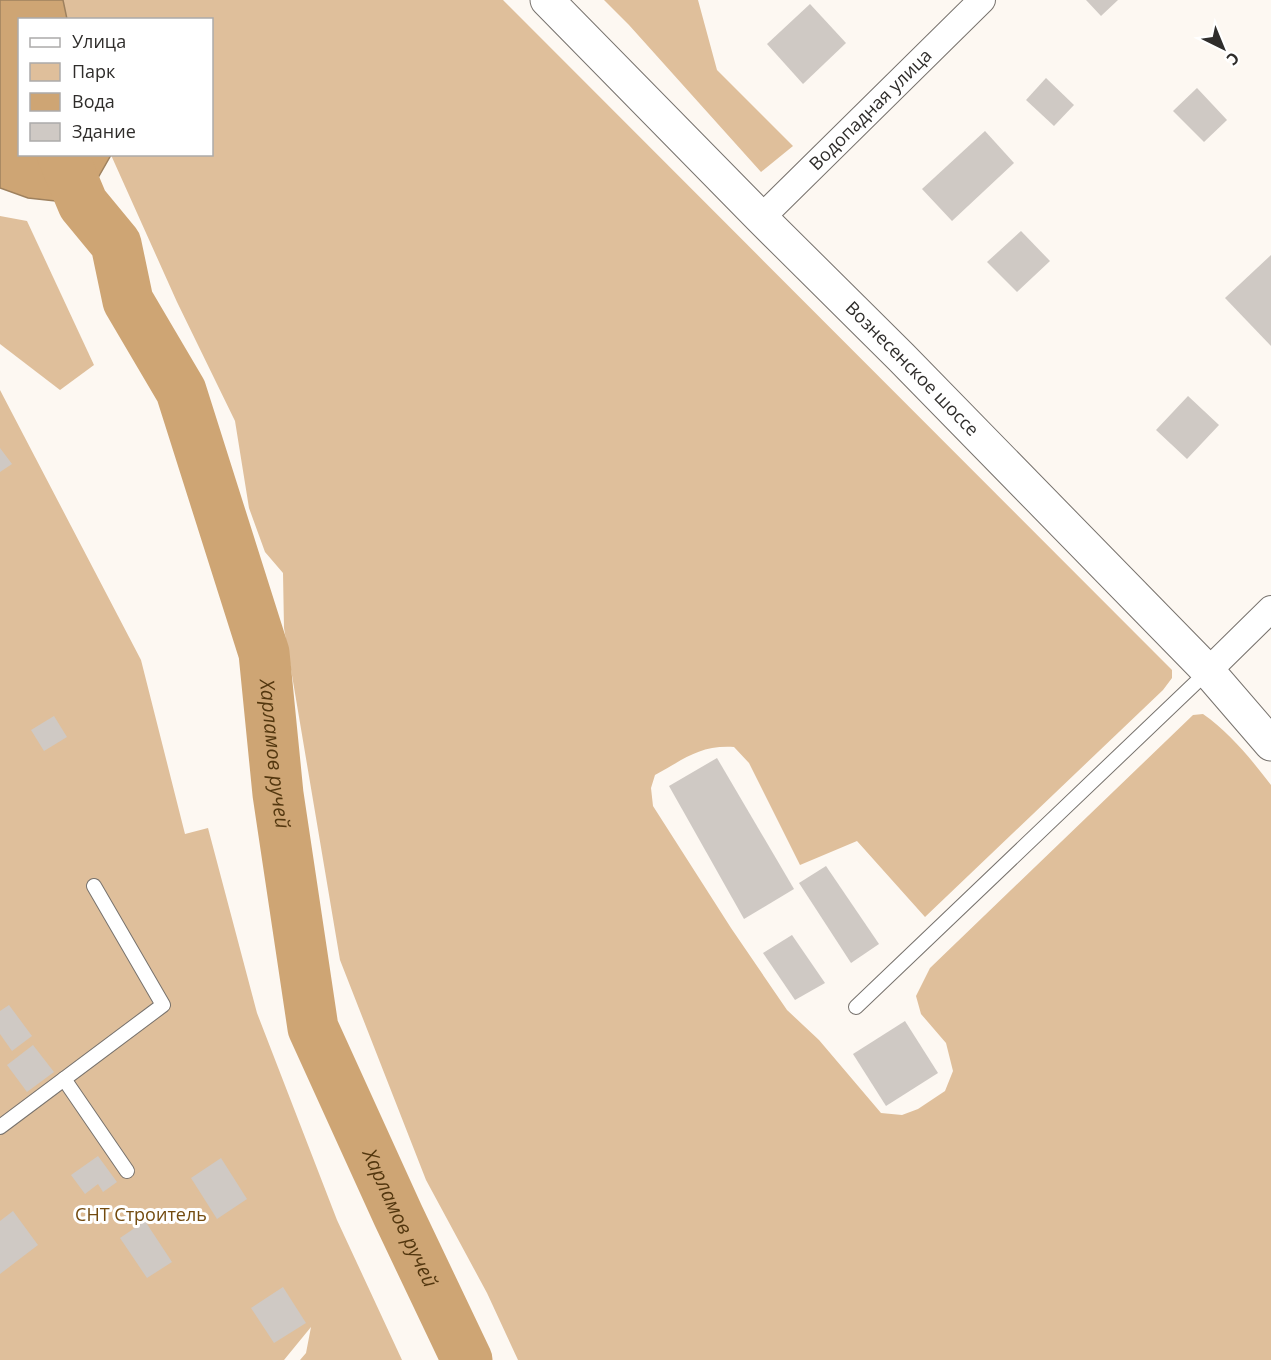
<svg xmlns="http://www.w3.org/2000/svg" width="1271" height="1360" font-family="'Open Sans',sans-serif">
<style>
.green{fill:#dfbf9b}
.water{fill:#cea574;stroke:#9e815e;stroke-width:1.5}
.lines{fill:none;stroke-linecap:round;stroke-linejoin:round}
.river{stroke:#cea574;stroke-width:51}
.building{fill:#cfc9c4}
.lane-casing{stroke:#77726d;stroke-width:16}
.street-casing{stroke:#77726d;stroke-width:28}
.secondary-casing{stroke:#77726d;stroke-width:35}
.lane{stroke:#fff;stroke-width:14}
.street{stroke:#fff;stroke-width:26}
.secondary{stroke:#fff;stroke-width:33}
.labels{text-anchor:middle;stroke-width:6;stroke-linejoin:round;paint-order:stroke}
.street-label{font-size:18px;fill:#2f2d2b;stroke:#fff}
.park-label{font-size:18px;fill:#734b10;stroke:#fff}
.water-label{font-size:20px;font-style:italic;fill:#53370f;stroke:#fff}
</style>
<rect width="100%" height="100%" fill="#fdf8f2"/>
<!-- green -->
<g class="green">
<path d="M63,0H503L1172,670V678L1163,690L925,917L857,841L800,865L749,763L734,747C699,745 685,759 655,775L651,788L653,806L731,928L787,1010L819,1040L881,1113L902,1115L918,1109L945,1091L953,1071L946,1043L921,1014L916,996L930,968L1193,715L1203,714C1230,733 1251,759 1271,785V1360H518L487,1293L426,1180L340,960L284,628L283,573L265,552L249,508L235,421L177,302L111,155L212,154V20L67,19Z"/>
<path d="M604,0H698L717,70L793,146L761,172L629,25Z"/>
<path d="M0,216L27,221L94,365L60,390L0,344Z"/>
<path d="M0,390L141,660L185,834L208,828L257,1013L337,1220L402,1360H300L306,1353L311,1327L284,1360H0Z"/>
</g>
<!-- water -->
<path class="water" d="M0,0H63L67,19L20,20V154L111,155L83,204L28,198L0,188Z"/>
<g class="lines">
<!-- river -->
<path class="river" id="s1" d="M62,154L83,204L116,244L128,301L181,391L264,653L278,794L313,1028L398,1215L467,1360"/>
</g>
<!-- building -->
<g class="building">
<path d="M1086,0H1118L1101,16Z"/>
<path d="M810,4L846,43L803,84L767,44Z"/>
<path d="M1046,78L1074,105L1054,126L1026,100Z"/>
<path d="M1197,88L1227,120L1204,142L1173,111Z"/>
<path d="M985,131L1014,163L952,221L922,189Z"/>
<path d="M1021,231L1050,261L1017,292L987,262Z"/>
<path d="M1271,255V346L1225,298Z"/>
<path d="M1188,396L1219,425L1187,459L1156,430Z"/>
<path d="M0,448L12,464L0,472Z"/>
<path d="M54,716L67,737L44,751L31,730Z"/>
<path d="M717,758L794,889L744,919L669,786Z"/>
<path d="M826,866L879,944L851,963L799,883Z"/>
<path d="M792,935L825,983L795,1000L763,953Z"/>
<path d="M9,1005L32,1036L12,1051L0,1034V1011Z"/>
<path d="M905,1021L938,1073L886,1106L853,1054Z"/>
<path d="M33,1045L54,1072L27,1092L7,1065Z"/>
<path d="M98,1156L117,1182L103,1192L98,1184L85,1194L71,1175Z"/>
<path d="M221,1158L247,1199L217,1219L191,1178Z"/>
<path d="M13,1211L38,1245L0,1274V1221Z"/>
<path d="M145,1221L172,1262L147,1278L120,1238Z"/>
<path d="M283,1287L306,1323L274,1343L251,1308Z"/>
</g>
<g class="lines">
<!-- lane casing -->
<g class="lane-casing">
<g id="lane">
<path d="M856,1007L1208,671"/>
<path d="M64,1079L127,1171"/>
<path d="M0,1127L163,1005L94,886"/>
</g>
</g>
<!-- street casing -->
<g class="street-casing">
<g id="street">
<path id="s2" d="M761,218L982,0"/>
<path d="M1208,671L1271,609"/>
</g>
</g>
<!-- secondary casing -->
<g class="secondary-casing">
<g id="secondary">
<path id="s3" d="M547,0L761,218L901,357L1208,671L1271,744"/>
</g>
</g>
<!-- lane -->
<use href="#lane" class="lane"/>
<!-- street -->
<use href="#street" class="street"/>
<!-- secondary -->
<use href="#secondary" class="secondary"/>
</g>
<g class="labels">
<!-- street labels -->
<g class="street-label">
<text dy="6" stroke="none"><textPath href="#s2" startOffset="154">Водопадная улица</textPath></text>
<text dy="6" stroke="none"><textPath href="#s3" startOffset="519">Вознесенское шоссе</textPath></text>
</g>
<!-- park labels -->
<g class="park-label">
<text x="141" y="1221">СНТ Строитель</text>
</g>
<!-- water labels -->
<g class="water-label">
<text dy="7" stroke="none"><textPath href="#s1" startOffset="645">Харламов ручей</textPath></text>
<text dy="7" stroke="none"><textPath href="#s1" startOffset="1131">Харламов ручей</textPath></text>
</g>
</g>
<!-- legend -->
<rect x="18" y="18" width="195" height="138" fill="#ffffff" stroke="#acabaa" stroke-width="1.5"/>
<rect x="30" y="38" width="30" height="9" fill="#ffffff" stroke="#acabaa" stroke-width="1.5"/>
<text x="72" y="48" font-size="18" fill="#2f2d2b">Улица</text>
<rect x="30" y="63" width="30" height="18" fill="#dfbf9b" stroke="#acabaa" stroke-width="1.5"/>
<text x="72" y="78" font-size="18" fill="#2f2d2b">Парк</text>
<rect x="30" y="93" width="30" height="18" fill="#cea574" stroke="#acabaa" stroke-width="1.5"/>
<text x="72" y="108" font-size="18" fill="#2f2d2b">Вода</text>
<rect x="30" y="123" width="30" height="18" fill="#cfc9c4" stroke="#acabaa" stroke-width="1.5"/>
<text x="72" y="138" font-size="18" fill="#2f2d2b">Здание</text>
<!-- north arrow -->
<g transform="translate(1223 48) rotate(137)" stroke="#ffffff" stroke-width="4.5" paint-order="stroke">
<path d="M0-4.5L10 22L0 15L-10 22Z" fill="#2f2d2b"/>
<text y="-9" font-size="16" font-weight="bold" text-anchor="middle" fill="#2f2d2b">С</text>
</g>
</svg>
